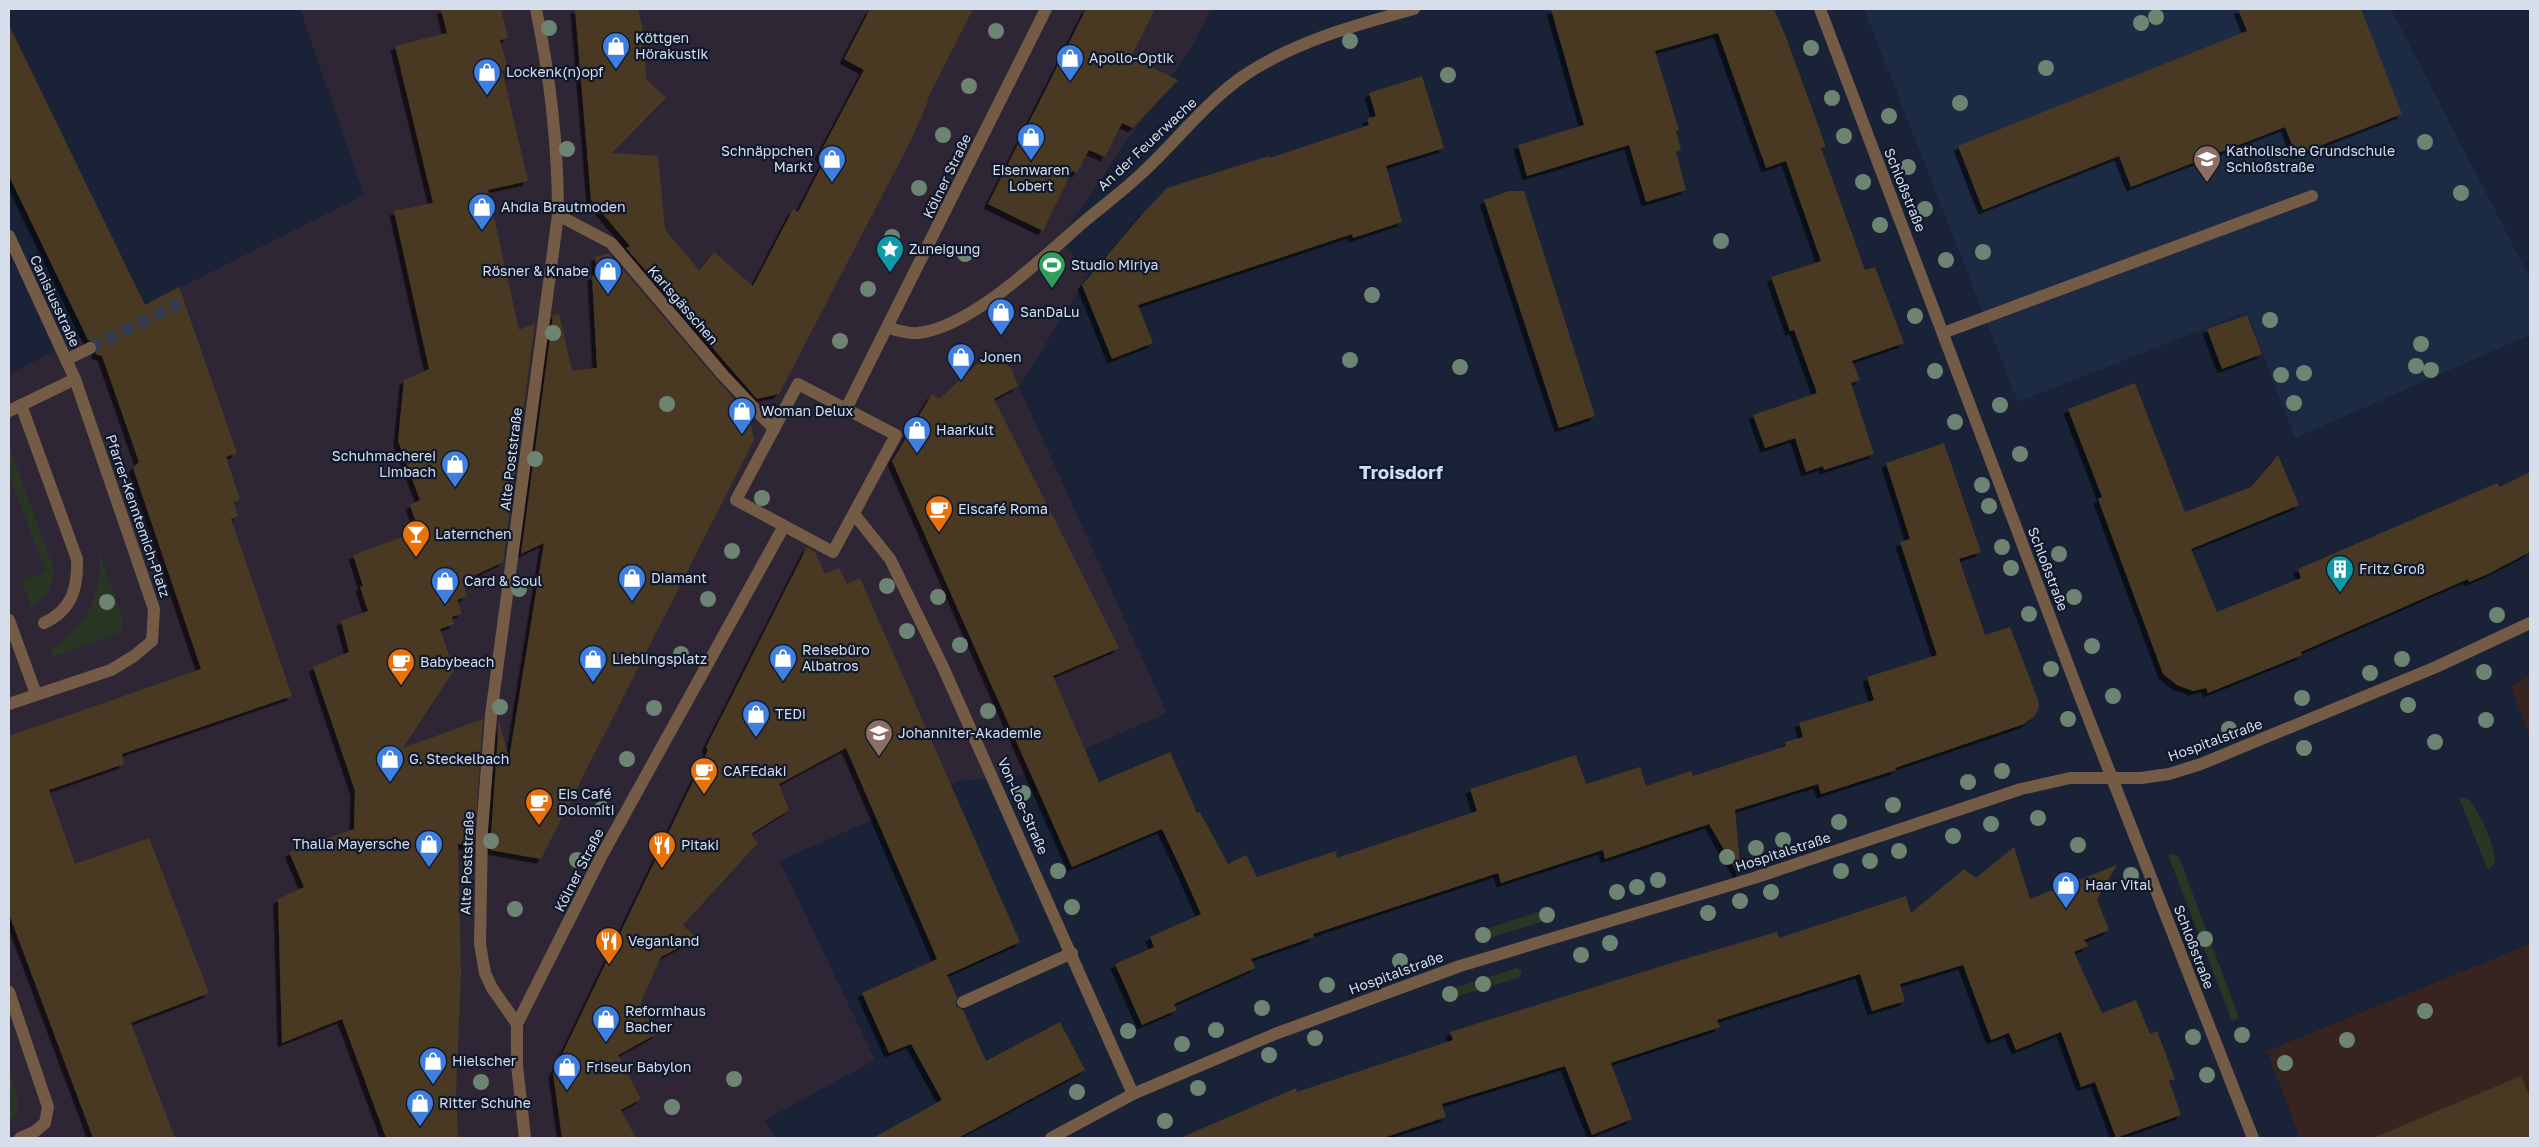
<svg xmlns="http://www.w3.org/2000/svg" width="2539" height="1147" font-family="'Golos Text',sans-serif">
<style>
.commercial{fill:#2f2635}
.built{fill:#1d2a44}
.medical{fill:#372421}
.green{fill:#2a3624}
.building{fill:#483923;filter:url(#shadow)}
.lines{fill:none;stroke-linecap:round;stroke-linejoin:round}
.minor-tunnel{stroke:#353e51;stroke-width:12;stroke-dasharray:12 6;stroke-linecap:butt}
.minor{stroke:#735b45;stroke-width:12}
.tree{fill:#6e8473}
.labels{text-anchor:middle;stroke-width:4.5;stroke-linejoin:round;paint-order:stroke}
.poi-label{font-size:14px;fill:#d6ddeb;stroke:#10192c;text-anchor:start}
.street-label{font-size:14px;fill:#d6ddeb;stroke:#10192c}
.district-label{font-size:19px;font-weight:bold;fill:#cfddf8;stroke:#10192c}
</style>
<defs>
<filter id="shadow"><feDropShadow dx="-4.5" dy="4.5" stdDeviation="0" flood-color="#0009"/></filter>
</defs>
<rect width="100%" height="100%" fill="#192236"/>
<!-- commercial -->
<path class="commercial" d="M300,9H1211L1191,48L1060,238L1088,275L1019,387L1167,713L1026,775L959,781L780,861L875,1060L765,1120L775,1138H9V374L364,195Z"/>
<!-- built -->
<path class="built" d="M1864,9H2391L2530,278V335L2295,438L2247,312L2018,402Z"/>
<!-- medical -->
<g class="medical">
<path d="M2530,676V737L2511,686Z"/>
<path d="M2530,944V1138H2300L2267,1051Z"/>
</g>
<!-- green -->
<g class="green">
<path d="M9,446L54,570C52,587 46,598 31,607L22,581L46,572L9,474Z"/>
<path d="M99,552L123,620V628L118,633L53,657L51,649C88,627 103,594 99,552Z"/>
<path d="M2464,797C2478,803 2495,847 2495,863L2488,870L2459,798Z"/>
<path d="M2172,854L2179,857L2239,1018L2232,1021L2168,855Z"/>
<path d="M1551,908L1555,912L1554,918L1480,941L1476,937L1477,932Z"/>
<path d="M1517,968L1522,971L1520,977L1446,1000L1442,997L1444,991Z"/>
<path d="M9,1073C14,1088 23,1103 14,1118L9,1120Z"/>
</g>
<!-- building -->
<g class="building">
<path d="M441,9H501L508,38L500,40L508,69L502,70L528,181L488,190L519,330L535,323L503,562L463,581L467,596L457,600L462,613L452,617L454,624L440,629L454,670L403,748L483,719L474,847L458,844L461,974L456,1095L458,1138H386L342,1019L282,1043L278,899L304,887L289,852L354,829L355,791L313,667L349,652L341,621L368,611L360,587L363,586L353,555L419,531L410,505L420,500L398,441L404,380L429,369L394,211L433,203L395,46L447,33Z"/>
<path d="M575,9H638L644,34L646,79L666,98L612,153L658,156L665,230L699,270L714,252L753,286L793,209L798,212L824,161L819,155L864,70L844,59L870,9H973L926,102H928L909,144L779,394L757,399L626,248L630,246L591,200Z"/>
<path d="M1086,9H1155L1131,57L1178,80L1133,128L1122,123L1105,157L1089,150L1077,173L1072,171L1043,231L988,204Z"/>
<path d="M1551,9H1774L1786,37L1826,147L1821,148L1865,270L1875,267L1904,343L1852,361L1860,380L1851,383L1874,454L1824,470L1823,466L1806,472L1795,438L1765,448L1753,415L1817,393L1794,330L1790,331L1771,277L1821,261L1786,161L1766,168L1718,33L1655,51L1679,130L1676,131L1681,150L1676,152L1686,190L1646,202L1629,145L1527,176L1518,145L1584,125Z"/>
<path d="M2238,9H2361L2402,114L2296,155L2285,127L2131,187L2119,156L1983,210L1958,146L2247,31Z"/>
<path d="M9,25L145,305L179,287L237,453L226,457L240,499L234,502L238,516L231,519L292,696L122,754L124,764L49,790L75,864L149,838L209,993L131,1023L175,1138H93L9,914V736L201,669L133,468L139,462L102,356L95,354L98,348L95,342L88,340L9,176Z"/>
<path d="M1422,76L1444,148L1386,166L1402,222L1353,238L1352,234L1138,305L1153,343L1112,359L1082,285L1144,212L1167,188L1269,156L1270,158L1369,125L1367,119L1376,116L1369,93Z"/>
<path d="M1509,191H1524L1595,416L1559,428L1484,200Z"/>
<path d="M609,253L717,380L749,415L754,440L541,859L490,850L499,720L509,759L544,543L521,554L553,315L559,313L572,371L597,368L592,276L597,275L595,257Z"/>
<path d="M2247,315L2262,354L2222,369L2207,329Z"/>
<path d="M989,353L1011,368L1018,386L994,399L1119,648L1053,676L1099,782L1170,752L1197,813L1200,812L1228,864L1246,855L1257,877L1336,851L1337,858L1477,811L1470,789L1576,755L1586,784L1640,767L1646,786L1691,771L1693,776L1786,746L1785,742L1803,737L1799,723L1874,700L1867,677L1937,655L1900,542L1910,539L1886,463L1944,443L1981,552L1959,559L1985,635L2010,627L2038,700L2039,707L2035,716L2024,724L1895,768L1896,770L1821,794L1818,784L1735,810L1741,873L1738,874L1709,824L1605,859L1603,850L1501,883L1498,873L1313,934L1314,937L1251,959L1255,968L1174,1004L1177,1010L1142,1025L1115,964L1154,947L1150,937L1201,914L1180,867L1162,829L1072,867L892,461L932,394L939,399Z"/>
<path d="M2135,383L2185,512L2251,487L2278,455L2299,505L2191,549L2217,612L2301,578L2298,569L2497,483L2500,487L2530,472V552L2488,574L2469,582L2468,579L2301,652L2302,655L2208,693L2206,688L2193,691L2177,685L2163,674L2098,499L2102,497L2068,409Z"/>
<path d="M807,547L815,552L825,574L839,568L847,584L860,578L1020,942L947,975L957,997L956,1006L963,1010L986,1061L1060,1022L1085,1070L958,1138H873L942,1100L911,1044L889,1053L862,993L937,959L846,748L779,784L789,810L751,834L758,843L683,925L697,938L661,957L640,1004L657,1034L618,1055L641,1099L621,1110L636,1138H562L553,1073L708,750L706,747Z"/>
<path d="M2014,847L2030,899L2117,865L2097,899L2109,930L2084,940L2088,946L2074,952L2102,1013L2136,1000L2150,1034L2157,1031L2175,1079L2169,1081L2181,1115L2116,1138L2095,1082L2081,1087L2061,1032L2016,1050L2009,1033L1991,1040L1963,965L1900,984L1905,1001L1872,1011L1860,974L1717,1020L1720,1027L1611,1063L1632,1119L1592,1135L1565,1066L1442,1104L1446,1117L1383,1138H1180L1296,1088L1297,1092L1453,1040L1450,1032L1681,960L1777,932L1779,938L1906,896L1911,913L1964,869L1976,878Z"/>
<path d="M2521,1076L2530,1097V1138H2373Z"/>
</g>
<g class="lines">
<!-- minor-tunnel -->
<path class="minor-tunnel" d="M90,348L180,303"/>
<!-- minor -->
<g class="minor">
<path d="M1820,9L2081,699L2253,1138"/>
<path d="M558,215L611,243L723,375L774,429"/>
<path d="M9,236L75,379L154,609L152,641L134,656L111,670L9,704"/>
<path d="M888,328C897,330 909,334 918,333C973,327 1045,255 1086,220C1104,205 1124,190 1141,174C1175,143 1204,104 1242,77C1293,42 1355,25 1414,9"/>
<path d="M1943,333L2312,196"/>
<path d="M66,360L90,348"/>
<path d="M798,384L896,435L833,552L736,500Z"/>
<path d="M21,405L77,559C78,588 72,610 44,623"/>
<path d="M846,409L1046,9"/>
<path d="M9,411L75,379"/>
<path d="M854,514L890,559L942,665L1133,1094"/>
<path d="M9,620L36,694"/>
<path d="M9,992L48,1107L45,1123L34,1132L20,1138"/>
<path d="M963,1002L1072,953"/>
<path d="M517,1024L492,988L485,973L480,944L482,831L491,715L558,215C558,147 550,76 536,9"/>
<path d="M525,1138L517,1065V1024L602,855L784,526"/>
<path d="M1051,1138L1133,1094L1275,1034L1460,966L1754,878L2021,789L2070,778H2141L2169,774L2201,764L2436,667L2530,623"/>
</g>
</g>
<!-- trees -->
<g class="tree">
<circle cx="2156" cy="17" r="8"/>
<circle cx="2141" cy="23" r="8"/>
<circle cx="549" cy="28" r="8"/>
<circle cx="996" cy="31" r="8"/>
<circle cx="1350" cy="41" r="8"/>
<circle cx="1811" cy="48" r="8"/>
<circle cx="2046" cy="68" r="8"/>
<circle cx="1448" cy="75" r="8"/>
<circle cx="969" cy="86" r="8"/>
<circle cx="1832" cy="98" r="8"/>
<circle cx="1960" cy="103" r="8"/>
<circle cx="1889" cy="116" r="8"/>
<circle cx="943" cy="135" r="8"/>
<circle cx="1844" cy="136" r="8"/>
<circle cx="2425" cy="142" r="8"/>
<circle cx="567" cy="149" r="8"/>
<circle cx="1908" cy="167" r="8"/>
<circle cx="1863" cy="182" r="8"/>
<circle cx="919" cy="188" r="8"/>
<circle cx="2461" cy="193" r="8"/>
<circle cx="1925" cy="209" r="8"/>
<circle cx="1880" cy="225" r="8"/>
<circle cx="892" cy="237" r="8"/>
<circle cx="1721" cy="241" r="8"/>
<circle cx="1983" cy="252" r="8"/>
<circle cx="965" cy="254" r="8"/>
<circle cx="1946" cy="260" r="8"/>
<circle cx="868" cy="289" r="8"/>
<circle cx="1372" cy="295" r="8"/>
<circle cx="1915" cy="316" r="8"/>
<circle cx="2270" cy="320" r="8"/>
<circle cx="553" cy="333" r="8"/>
<circle cx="840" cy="341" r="8"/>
<circle cx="2421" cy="344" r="8"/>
<circle cx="1350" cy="360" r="8"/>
<circle cx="2416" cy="366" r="8"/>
<circle cx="1460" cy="367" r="8"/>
<circle cx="2431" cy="370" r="8"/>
<circle cx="1935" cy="371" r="8"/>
<circle cx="2304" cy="373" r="8"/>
<circle cx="2281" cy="375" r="8"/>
<circle cx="2294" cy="403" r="8"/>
<circle cx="667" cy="404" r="8"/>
<circle cx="2000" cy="405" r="8"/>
<circle cx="1955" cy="422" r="8"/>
<circle cx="2020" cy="454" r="8"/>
<circle cx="535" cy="459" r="8"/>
<circle cx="1982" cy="485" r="8"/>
<circle cx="762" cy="498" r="8"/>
<circle cx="1989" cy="506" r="8"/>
<circle cx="2002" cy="547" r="8"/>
<circle cx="732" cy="551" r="8"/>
<circle cx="2059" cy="554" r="8"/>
<circle cx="2011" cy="568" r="8"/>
<circle cx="887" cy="586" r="8"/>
<circle cx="519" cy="589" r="8"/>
<circle cx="938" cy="597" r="8"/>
<circle cx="2074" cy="597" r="8"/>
<circle cx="708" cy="599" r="8"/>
<circle cx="107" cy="602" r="8"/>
<circle cx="2029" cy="614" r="8"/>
<circle cx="2497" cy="615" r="8"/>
<circle cx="907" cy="631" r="8"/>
<circle cx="960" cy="645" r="8"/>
<circle cx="2092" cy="646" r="8"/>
<circle cx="681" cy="654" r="8"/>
<circle cx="2402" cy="659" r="8"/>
<circle cx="2051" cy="669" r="8"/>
<circle cx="2484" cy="672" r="8"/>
<circle cx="2370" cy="673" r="8"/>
<circle cx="2113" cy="696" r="8"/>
<circle cx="2302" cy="698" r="8"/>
<circle cx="2408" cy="705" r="8"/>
<circle cx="500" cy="707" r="8"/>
<circle cx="654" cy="708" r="8"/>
<circle cx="988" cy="711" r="8"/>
<circle cx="2068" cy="719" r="8"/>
<circle cx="2486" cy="720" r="8"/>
<circle cx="2229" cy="729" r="8"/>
<circle cx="2435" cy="742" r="8"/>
<circle cx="2304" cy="748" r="8"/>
<circle cx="627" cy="759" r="8"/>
<circle cx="2002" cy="771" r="8"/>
<circle cx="1968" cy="782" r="8"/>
<circle cx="1023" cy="793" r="8"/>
<circle cx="1893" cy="805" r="8"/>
<circle cx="602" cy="809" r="8"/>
<circle cx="2038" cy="818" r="8"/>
<circle cx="1839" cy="822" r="8"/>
<circle cx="1991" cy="824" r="8"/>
<circle cx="1953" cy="836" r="8"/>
<circle cx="1783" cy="840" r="8"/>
<circle cx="491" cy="841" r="8"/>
<circle cx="2078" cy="845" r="8"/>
<circle cx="1756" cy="848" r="8"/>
<circle cx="1899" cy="851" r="8"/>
<circle cx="1727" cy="857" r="8"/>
<circle cx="577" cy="860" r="8"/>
<circle cx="1870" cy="861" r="8"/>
<circle cx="1058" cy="871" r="8"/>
<circle cx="1841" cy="871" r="8"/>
<circle cx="2131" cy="875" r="8"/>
<circle cx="1658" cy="880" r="8"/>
<circle cx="1637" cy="887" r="8"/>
<circle cx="1617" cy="892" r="8"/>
<circle cx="1771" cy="892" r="8"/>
<circle cx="1740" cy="901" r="8"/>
<circle cx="1072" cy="907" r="8"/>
<circle cx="515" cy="909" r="8"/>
<circle cx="1708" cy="913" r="8"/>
<circle cx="1547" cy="915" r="8"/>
<circle cx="1483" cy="935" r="8"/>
<circle cx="2205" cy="939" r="8"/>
<circle cx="1610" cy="943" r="8"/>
<circle cx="1581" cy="955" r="8"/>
<circle cx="1400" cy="961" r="8"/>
<circle cx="1483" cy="984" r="8"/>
<circle cx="1327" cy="985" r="8"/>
<circle cx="1450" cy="994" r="8"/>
<circle cx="1262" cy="1008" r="8"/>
<circle cx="2425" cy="1011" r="8"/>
<circle cx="1216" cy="1030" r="8"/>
<circle cx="1128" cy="1031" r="8"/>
<circle cx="2242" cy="1035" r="8"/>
<circle cx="2193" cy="1037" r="8"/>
<circle cx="1315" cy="1038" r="8"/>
<circle cx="2347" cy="1040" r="8"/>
<circle cx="1182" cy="1044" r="8"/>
<circle cx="1269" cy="1055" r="8"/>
<circle cx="2285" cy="1063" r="8"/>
<circle cx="2207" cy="1075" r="8"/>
<circle cx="734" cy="1079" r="8"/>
<circle cx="481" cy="1082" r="8"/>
<circle cx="1198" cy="1088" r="8"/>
<circle cx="1077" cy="1092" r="8"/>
<circle cx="672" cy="1107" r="8"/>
<circle cx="1165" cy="1121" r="8"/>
</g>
<!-- icons -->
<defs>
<g id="shop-pin" transform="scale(1.4375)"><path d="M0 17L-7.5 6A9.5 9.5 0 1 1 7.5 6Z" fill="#3f7fe0" stroke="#10192c"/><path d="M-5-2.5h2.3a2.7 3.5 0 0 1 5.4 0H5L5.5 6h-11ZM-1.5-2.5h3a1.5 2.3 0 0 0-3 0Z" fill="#fff"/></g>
<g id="school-pin" transform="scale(1.4375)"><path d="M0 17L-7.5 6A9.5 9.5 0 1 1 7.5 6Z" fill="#8d6e63" stroke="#10192c"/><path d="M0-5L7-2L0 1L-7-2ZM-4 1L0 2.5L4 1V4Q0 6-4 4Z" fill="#fff"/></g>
<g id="sight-pin" transform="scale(1.4375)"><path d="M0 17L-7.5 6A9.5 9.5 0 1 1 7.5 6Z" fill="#0f9aa8" stroke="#10192c"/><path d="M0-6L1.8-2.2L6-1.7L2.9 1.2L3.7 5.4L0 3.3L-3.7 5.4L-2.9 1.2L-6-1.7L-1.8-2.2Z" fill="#fff"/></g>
<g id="stadium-pin" transform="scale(1.4375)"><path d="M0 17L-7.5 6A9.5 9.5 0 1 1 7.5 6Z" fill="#2e9e5b" stroke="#10192c"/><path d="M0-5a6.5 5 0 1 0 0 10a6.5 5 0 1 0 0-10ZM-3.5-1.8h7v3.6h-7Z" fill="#fff"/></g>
<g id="cafe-pin" transform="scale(1.4375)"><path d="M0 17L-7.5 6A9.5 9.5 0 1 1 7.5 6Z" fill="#e8710a" stroke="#10192c"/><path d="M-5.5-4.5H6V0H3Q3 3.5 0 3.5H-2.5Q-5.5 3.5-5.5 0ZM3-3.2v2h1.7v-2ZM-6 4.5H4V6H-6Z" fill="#fff"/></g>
<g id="bar-pin" transform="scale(1.4375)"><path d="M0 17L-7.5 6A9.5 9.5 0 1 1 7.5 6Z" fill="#e8710a" stroke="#10192c"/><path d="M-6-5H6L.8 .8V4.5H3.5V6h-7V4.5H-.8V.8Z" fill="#fff"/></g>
<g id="building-pin" transform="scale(1.4375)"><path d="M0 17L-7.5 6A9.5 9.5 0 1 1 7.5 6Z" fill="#0f9aa8" stroke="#10192c"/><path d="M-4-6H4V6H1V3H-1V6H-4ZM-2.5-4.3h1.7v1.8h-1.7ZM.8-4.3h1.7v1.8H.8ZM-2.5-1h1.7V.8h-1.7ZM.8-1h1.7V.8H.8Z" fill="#fff"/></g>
<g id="restaurant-pin" transform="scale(1.4375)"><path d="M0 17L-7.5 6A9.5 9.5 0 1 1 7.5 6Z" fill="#e8710a" stroke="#10192c"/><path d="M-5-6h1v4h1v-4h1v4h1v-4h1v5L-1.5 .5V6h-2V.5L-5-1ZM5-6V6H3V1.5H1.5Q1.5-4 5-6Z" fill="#fff"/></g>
</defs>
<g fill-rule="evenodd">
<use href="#shop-pin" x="616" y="46"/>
<use href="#shop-pin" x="1070" y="58"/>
<use href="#shop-pin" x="487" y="72"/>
<use href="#shop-pin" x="1031" y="137"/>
<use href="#shop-pin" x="832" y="159"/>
<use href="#school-pin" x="2207" y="159"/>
<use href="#shop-pin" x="482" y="207"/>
<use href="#sight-pin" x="890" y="249"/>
<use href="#stadium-pin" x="1052" y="265"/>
<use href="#shop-pin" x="608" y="271"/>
<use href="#shop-pin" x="1001" y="312"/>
<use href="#shop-pin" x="961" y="357"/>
<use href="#shop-pin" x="742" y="411"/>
<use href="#shop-pin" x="917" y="430"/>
<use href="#shop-pin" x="455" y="464"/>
<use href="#cafe-pin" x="939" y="509"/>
<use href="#bar-pin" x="416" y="534"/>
<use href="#building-pin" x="2340" y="569"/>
<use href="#shop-pin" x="632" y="578"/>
<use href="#shop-pin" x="445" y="581"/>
<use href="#shop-pin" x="783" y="658"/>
<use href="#shop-pin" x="593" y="659"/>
<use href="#cafe-pin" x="401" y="662"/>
<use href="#shop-pin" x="756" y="714"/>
<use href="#school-pin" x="879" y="733"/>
<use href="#shop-pin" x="390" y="759"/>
<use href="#cafe-pin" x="704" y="771"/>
<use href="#cafe-pin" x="539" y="802"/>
<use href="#shop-pin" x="429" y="844"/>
<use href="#restaurant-pin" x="662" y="845"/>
<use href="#shop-pin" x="2066" y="885"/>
<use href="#restaurant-pin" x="609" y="941"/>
<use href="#shop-pin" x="606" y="1019"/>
<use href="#shop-pin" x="433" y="1061"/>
<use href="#shop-pin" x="567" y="1067"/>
<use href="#shop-pin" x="420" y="1103"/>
</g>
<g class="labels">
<!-- poi labels -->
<g class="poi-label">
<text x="635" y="43">Köttgen<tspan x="635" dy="16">Hörakustik</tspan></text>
<text x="1089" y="63">Apollo-Optik</text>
<text x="506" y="77">Lockenk(n)opf</text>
<text x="813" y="156" text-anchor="end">Schnäppchen<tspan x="813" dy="16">Markt</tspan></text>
<text x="2226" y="156">Katholische Grundschule<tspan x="2226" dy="16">Schloßstraße</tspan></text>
<text x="1031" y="175" text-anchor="middle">Eisenwaren<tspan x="1031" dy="16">Lobert</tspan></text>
<text x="501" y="212">Ahdia Brautmoden</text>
<text x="909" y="254">Zuneigung</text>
<text x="1071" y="270">Studio Miriya</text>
<text x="589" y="276" text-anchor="end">Rösner &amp; Knabe</text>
<text x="1020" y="317">SanDaLu</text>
<text x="980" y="362">Jonen</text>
<text x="761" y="416">Woman Delux</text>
<text x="936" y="435">Haarkult</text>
<text x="436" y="461" text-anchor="end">Schuhmacherei<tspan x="436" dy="16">Limbach</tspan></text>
<text x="958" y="514">Eiscafé Roma</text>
<text x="435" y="539">Laternchen</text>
<text x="2359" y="574">Fritz Groß</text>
<text x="651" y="583">Diamant</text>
<text x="464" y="586">Card &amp; Soul</text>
<text x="802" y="655">Reisebüro<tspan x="802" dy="16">Albatros</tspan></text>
<text x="612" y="664">Lieblingsplatz</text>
<text x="420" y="667">Babybeach</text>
<text x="775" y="719">TEDi</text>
<text x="898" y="738">Johanniter-Akademie</text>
<text x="409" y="764">G. Steckelbach</text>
<text x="723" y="776">CAFEdaki</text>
<text x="558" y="799">Eis Café<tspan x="558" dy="16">Dolomiti</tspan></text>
<text x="410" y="849" text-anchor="end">Thalia Mayersche</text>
<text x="681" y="850">Pitaki</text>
<text x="2085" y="890">Haar Vital</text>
<text x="628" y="946">Veganland</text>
<text x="625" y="1016">Reformhaus<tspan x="625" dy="16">Bacher</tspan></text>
<text x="452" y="1066">Hielscher</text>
<text x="586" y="1072">Friseur Babylon</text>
<text x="439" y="1108">Ritter Schuhe</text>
</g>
<!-- street labels -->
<g class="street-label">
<text transform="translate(1147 144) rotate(-43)" y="5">An der Feuerwache</text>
<text transform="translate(947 176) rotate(-64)" y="5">Kölner Straße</text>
<text transform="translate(1905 190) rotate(68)" y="5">Schloßstraße</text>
<text transform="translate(55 301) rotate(65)" y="5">Canisiusstraße</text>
<text transform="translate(683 305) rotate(49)" y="5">Karlsgässchen</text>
<text transform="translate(511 459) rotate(-83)" y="5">Alte Poststraße</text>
<text transform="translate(138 516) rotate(71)" y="5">Pfarrer-Kenntemich-Platz</text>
<text transform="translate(2048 569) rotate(69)" y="5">Schloßstraße</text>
<text transform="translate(2215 740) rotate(-20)" y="5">Hospitalstraße</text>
<text transform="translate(1023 806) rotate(66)" y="5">Von-Loe-Straße</text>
<text transform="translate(1783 852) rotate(-18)" y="5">Hospitalstraße</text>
<text transform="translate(467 863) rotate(-88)" y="5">Alte Poststraße</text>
<text transform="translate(579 870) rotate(-63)" y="5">Kölner Straße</text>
<text transform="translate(2194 947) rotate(69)" y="5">Schloßstraße</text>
<text transform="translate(1396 973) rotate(-20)" y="5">Hospitalstraße</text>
</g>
<!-- district labels -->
<g class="district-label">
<text x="1401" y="479">Troisdorf</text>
</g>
</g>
<!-- border -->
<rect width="2539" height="1147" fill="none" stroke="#d6ddeb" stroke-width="20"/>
</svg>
